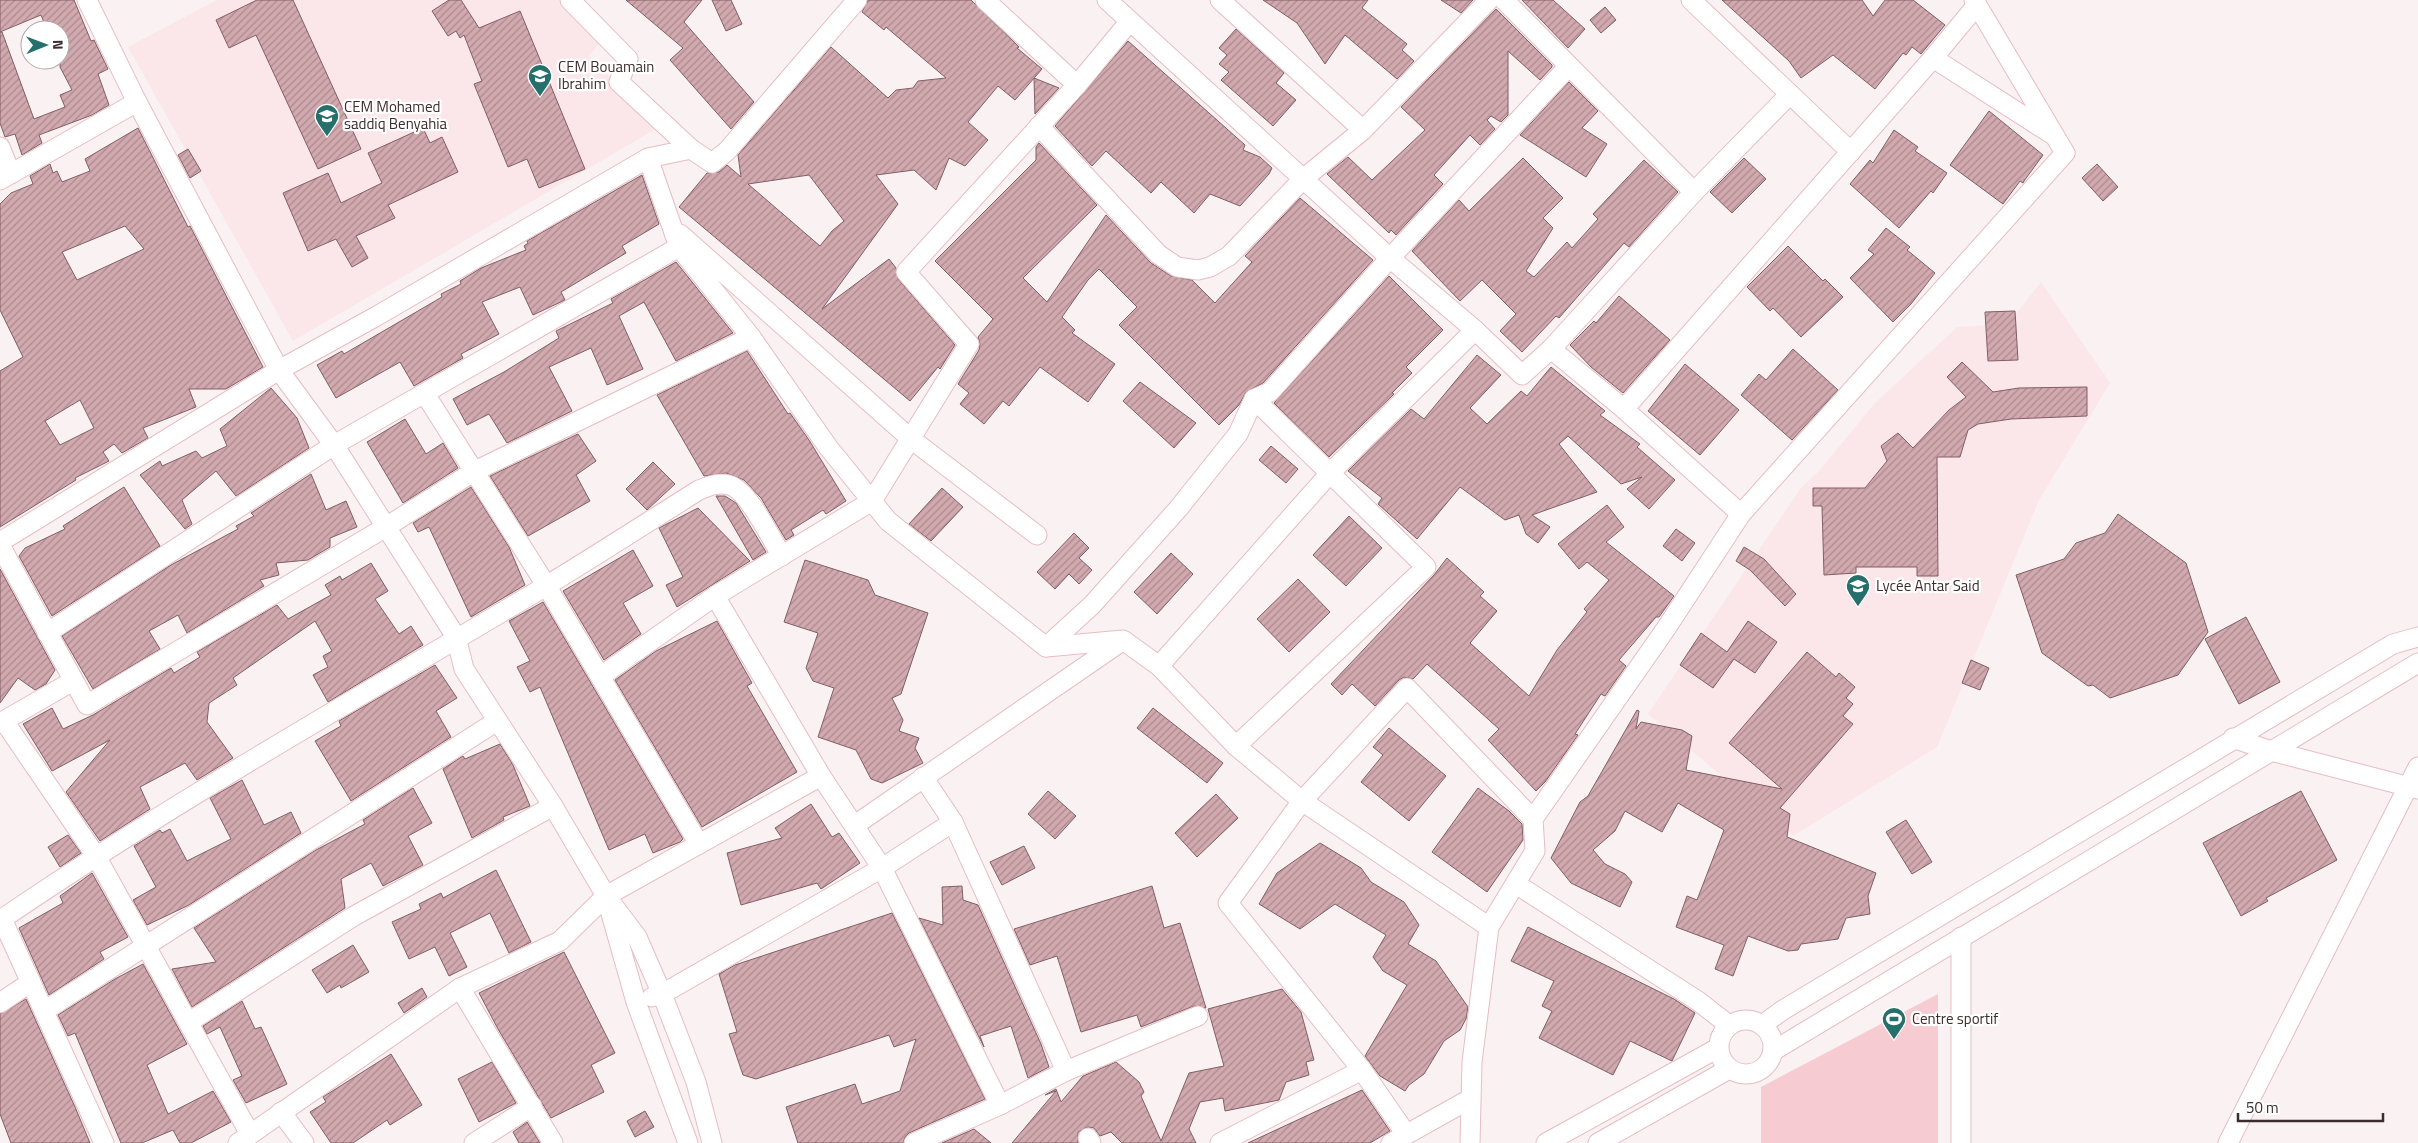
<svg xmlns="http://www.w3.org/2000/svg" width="2418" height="1143" font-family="'Titillium Web',sans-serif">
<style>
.built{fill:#fbe6e9}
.grass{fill:#f6cbd1}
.building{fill:url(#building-hatch);stroke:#825f64;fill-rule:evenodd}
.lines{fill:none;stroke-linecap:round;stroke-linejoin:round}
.minor-casing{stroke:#e6bdc3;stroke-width:21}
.minor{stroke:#fff;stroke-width:19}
.labels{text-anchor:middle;stroke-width:4.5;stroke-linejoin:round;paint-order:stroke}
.poi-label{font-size:15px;fill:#3c2c2f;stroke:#fff;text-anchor:start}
</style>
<defs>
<pattern id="building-hatch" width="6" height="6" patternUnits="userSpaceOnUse" patternTransform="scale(1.25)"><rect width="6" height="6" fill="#d1a9af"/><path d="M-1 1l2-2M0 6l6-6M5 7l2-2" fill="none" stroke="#ab8a8f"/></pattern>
</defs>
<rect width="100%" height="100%" fill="#faf1f2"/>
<!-- built -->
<g class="built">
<path d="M217,0H562L603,39L589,56L659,127L293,341L128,47Z"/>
<path d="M2041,282L2110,383L2039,500L1937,747L1793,836L1648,714L1801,488L1821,469L1874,404L1957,327L2008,324Z"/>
</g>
<!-- grass -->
<path class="grass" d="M1938,994V1143H1761V1087Z"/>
<!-- building -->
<g class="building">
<path d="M0,0H74L91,41L94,40L108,69L98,74L109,105L92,115L39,135L42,143L22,155L15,134L5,137L0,123ZM41,15L47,30H60V67L72,90L60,95L65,107L34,119L2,32H0Z"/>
<path d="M257,0H293L361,149L318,169L256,35L229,48L216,20Z"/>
<path d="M449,0H461L479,28L520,11L585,169L539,188L527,159L508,167L474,84L482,81L464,35L460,38L456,31L448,36L432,11Z"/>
<path d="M626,0H702L684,22L754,102L731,129L670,60L683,48Z"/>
<path d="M712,0H731L742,24L726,31Z"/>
<path d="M868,0H971L1019,47L1017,48L1042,69L1015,100L998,86L968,122L988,140L965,166L949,158L936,190L914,170L876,175L898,204L822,309L889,259L896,268L898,279L955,345L940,369L938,367L910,401L679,207L707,173L719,172L727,165L741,177L738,155L831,47L888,98L896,90L913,88L918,81L946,78L886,27L884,30L862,12ZM809,175L844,221L832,231L820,246L748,184Z"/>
<path d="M1263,0H1368L1362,8L1407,44L1402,50L1414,61L1397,79L1345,35L1325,64L1297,23Z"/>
<path d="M1441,0H1473L1461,13Z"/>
<path d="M1522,0H1553L1585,29L1568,48Z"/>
<path d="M1722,0H1862L1873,16L1885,0H1913L1945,25L1921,54L1912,47L1906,55L1903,53L1875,89L1833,55L1801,78L1789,61Z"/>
<path d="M1605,7L1616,20L1601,33L1590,20Z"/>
<path d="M1496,9L1552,65V67L1540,80L1508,51V115L1501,122L1491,116L1487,120L1495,129L1480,145L1470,135L1434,175L1443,184L1396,235L1391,230L1389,233L1327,174L1348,157L1372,180L1425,130L1401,107Z"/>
<path d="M1236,29L1284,73L1276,83L1296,100L1273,126L1221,80L1229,72L1219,64L1227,55L1219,48Z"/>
<path d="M1128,41L1245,145L1243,150L1260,157L1272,168L1269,174L1240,206L1210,194L1194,213L1161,182L1151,193L1106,151L1092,166L1055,126Z"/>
<path d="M1034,78L1059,88L1035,114Z"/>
<path d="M1569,82L1598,111L1582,128L1607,144L1586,177L1520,135Z"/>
<path d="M1989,111L2043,155L2024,181L2023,183L2020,181L2003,204L1950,165Z"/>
<path d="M138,128L188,227L190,226L263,367L226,389H189L196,407L143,428L148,438L122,453L114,444L103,452L109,461L75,478L76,480L0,527V371L23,357L0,310V204L11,193L33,184L30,176L50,164L53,173L57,171L62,182L90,171L85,159ZM125,226L144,249L77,280L62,252ZM80,400L94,428L60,445L45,421Z"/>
<path d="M423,128L430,143L442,137L458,172L388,205L395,218L356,236L368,258L352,267L336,239L308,251L283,193L328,173L341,203L382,183L368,153Z"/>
<path d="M1894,130L1918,147L1915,151L1947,173L1933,193L1931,191L1899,228L1850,184L1870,160L1873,163Z"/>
<path d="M1039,143L1097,205L1023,278L1047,302L1106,215L1151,263L1171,276L1192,280L1215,303L1252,262L1245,256L1300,198L1373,260L1263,383L1246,392L1239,405L1219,425L1119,325L1137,307L1099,269L1088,280L1062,317L1075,330L1072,333L1115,364L1088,402L1040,367L1009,406L1003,401L984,424L960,404L969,393L958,384L979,350L980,344L978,337L993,319L935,261L1036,160V147Z"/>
<path d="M188,149L201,171L190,178L178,155Z"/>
<path d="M1523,158L1563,198L1543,218L1553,228L1526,271L1534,277L1567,242L1572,248L1598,219L1593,214L1644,160L1678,192L1629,247L1624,243L1559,318L1556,316L1522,352L1500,331L1516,314L1482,280L1460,301L1412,251L1459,200L1469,211Z"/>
<path d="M1744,158L1766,179L1732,213L1710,192Z"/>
<path d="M2097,164L2118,187L2103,201L2082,178Z"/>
<path d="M642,175L659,224L622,246L626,253L561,292L565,300L533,315L520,287L482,302L499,334L461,354L463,358L414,386L400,362L336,398L317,365L342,351L344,354L442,297L441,294L461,284L460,281L481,268L526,250L524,246L528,243L527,241Z"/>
<path d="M1886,228L1910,247L1907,250L1935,273L1911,304L1893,322L1850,278L1874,254L1868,250Z"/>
<path d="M1788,246L1823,281L1825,279L1843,297L1801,337L1773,308L1770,311L1747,287Z"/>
<path d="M676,262L733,333L676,361L644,302L619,316L643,369L607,385L591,348L549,367L572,411L507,443L489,414L467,425L453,399L504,372L559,338L556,331L613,303L611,299Z"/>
<path d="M1389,276L1443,330L1406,367L1412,373L1392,393L1394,394L1329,457L1274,403Z"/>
<path d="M1619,296L1670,340L1623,393L1591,367L1570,345L1594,321L1596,323Z"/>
<path d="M2015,311L2018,360L1988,361L1985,312Z"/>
<path d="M1793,349L1838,390L1792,440L1741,395L1759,374L1766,380Z"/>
<path d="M747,351L788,414L790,413L809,440L846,501L826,514L823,510L791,530L794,535L786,540L761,498L744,480L726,473L704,476L657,395Z"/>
<path d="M1477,355L1501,375L1470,408L1487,424L1521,391L1527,396L1551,367L1605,411L1600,415L1640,444L1637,447L1675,480L1649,509L1627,489L1642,477L1621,484L1568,436L1559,444L1597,492L1532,515L1550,527L1538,543L1526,534L1519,515L1505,520L1460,487L1417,539L1378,504L1382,498L1348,471L1411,409L1424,419Z"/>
<path d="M1962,362L1993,392L2019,388L2087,387V416L2011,419L1978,424L1968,430L1960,457H1937L1938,576H1917V567H1856V573L1824,575L1822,506H1813V488H1865L1887,461L1881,446L1898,433L1913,448L1949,410L1966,397L1947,377Z"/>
<path d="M1685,364L1739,410L1700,455L1648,411Z"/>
<path d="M1140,382L1196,423L1174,448L1123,401Z"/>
<path d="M271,388L297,418L309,448L236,496L216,471L182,500L192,524L185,529L140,475L160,461L162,466L196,451L202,458L227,446L220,429Z"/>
<path d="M405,419L426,454L443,443L458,468L403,503L367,442Z"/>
<path d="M578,434L596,461L576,475L590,501L528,536L490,476Z"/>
<path d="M1271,446L1298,469L1286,483L1259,460Z"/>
<path d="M653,462L675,484L647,510L626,489Z"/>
<path d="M311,474L326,510L346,501L357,527L330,538V547L308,560L276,563L279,575L260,580L264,586L187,633L178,615L149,631L160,649L93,689L62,636L171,565L238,529L236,526L254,516L251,513Z"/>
<path d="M124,487L160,546L52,616L19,556L25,548L65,529L63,526Z"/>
<path d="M471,487L509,547L525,585L471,617L429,527L418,532L413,523Z"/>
<path d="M942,488L963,507L931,541L909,524Z"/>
<path d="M716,496H725L736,503L766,552L753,560Z"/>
<path d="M1607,505L1624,527L1606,542L1674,596L1659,617H1656L1619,660L1626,666L1605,696L1601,694L1575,734L1578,735L1545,782L1536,791L1488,740L1499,729L1427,664L1413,679L1404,677L1399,680L1375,706L1352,684L1342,695L1331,684L1434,575L1447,558L1484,592L1480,596L1497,611L1470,643L1529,696L1557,650L1587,612L1584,609L1609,580L1587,562L1579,569L1558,544Z"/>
<path d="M698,508L750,561L677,607L666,585L683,577L659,528Z"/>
<path d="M2118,514L2186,563L2208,632L2178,675L2110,698L2093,685L2088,686L2042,653L2016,575L2064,559L2076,543L2105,533Z"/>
<path d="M1349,516L1382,548L1346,586L1313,555Z"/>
<path d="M1676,529L1695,543L1682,561L1663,546Z"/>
<path d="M1074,533L1089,548L1079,558L1092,570L1079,584L1069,574L1055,589L1037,572Z"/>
<path d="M1744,547L1764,559L1796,594L1785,606L1750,570L1736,561Z"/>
<path d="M633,550L653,586L623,603L641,634L604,660L563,591Z"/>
<path d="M1171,553L1193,574L1157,614L1134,592Z"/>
<path d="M805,560L868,580L875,595L928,613L901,694L892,698L903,720L899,731L919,738L915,748L923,763L882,783L871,779L856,750L818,737L834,688L813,681L806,668L818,633L784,622Z"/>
<path d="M371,563L388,591L375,599L399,634L411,626L423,645L328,702L313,675L328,667L323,656L332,651L315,621L233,678L237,685L209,703L207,722L233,758L197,780L185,763L140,787L150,809L100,841L66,792L110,740L52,771L23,724L52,708L63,729L93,715L171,668L174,673L200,657L197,652L277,605L288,619L331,595L325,585L340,576L342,580Z"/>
<path d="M0,569L55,670L46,684L35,690L18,678L0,703Z"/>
<path d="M1298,579L1330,612L1289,652L1257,619Z"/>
<path d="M543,602L683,839L680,842L653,853L645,834L609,850L540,687L530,692L517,667L530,661L509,621Z"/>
<path d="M2246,617L2280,682L2239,704L2205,639Z"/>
<path d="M717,621L752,683L747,686L797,772L702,827L615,680L656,651Z"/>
<path d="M1748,621L1777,642L1755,673L1734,659L1713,688L1680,665L1701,633L1727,652Z"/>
<path d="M1807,652L1836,677L1839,673L1855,687L1846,698L1853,704L1843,716L1853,724L1780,808L1790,814L1787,837L1876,873L1868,896L1870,914L1846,918L1838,939L1801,944L1798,950L1788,951L1748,936L1733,976L1715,969L1724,945L1676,927L1687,896L1697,900L1724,830L1678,803L1662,832L1625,811L1615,831L1593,850L1605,864L1625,874L1632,882L1620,907L1571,883L1551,858L1580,802L1588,796L1637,710L1639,711L1636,729L1641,722L1682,730L1692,736L1686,770L1782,789L1729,743Z"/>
<path d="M1971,660L1989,668L1980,690L1962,683Z"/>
<path d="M435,665L457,698L436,711L451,737L351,801L315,741L341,726L339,721Z"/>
<path d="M1153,708L1223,763L1207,783L1137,728Z"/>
<path d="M1389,728L1446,776L1409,821L1361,782L1383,755L1373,747Z"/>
<path d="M500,744L513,765L530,806L503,817L504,820L472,838L443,769L463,756L465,759Z"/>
<path d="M242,780L264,825L291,812L301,833L189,905L147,925L133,900L156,887L134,846L160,830L162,833L170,829L187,861L231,839L210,798Z"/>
<path d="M413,788L432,823L408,836L423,865L383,886L371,863L341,879L345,908L192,1007L172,969L216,962L194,928L316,850L365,824L363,820Z"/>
<path d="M1478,788L1509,811L1522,824L1523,840L1487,892L1432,852Z"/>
<path d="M1048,791L1076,816L1055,839L1028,814Z"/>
<path d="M2301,791L2337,860L2266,898L2268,901L2241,916L2203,843Z"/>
<path d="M1216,794L1238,818L1197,857L1175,833Z"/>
<path d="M811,804L832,837L839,833L860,863L821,889L817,883L741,905L727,853L782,838L775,828Z"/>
<path d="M1906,820L1932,862L1912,874L1886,832Z"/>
<path d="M68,835L81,853L60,867L48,847Z"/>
<path d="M1320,843L1361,868L1371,882L1404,902L1419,925L1408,944L1436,961L1468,1007L1466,1019L1460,1030L1444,1041L1424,1074L1409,1085L1405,1091L1380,1076L1365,1056L1407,985L1383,971L1373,957L1386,935L1335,904L1300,929L1259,904L1277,873Z"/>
<path d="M1024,846L1035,868L1002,885L990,862Z"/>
<path d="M496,870L531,942L509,953L490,913L450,933L467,967L449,976L435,947L409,959L392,922L421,909L419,904L441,893L443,898Z"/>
<path d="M92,873L128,937L100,952L104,959L49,995L19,928L63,903L60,896Z"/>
<path d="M962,886L963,900L978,905L1041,1044L1049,1067L1028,1078L1011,1026L980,1036L984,1047L919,918L943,925L942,887Z"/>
<path d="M1152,886L1164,928L1180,923L1206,1008L1194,1006L1141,1027L1137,1015L1081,1032L1057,956L1030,965L1014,929Z"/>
<path d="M892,913L985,1099L909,1133L905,1137L903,1143H798L786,1107L855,1084L862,1104L900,1091L916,1039L894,1047L889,1035L756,1079L743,1075L729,1034L737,1032L719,974L735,965Z"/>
<path d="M1528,927L1674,999L1695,1013L1672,1061L1630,1041L1613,1075L1539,1038L1552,1011L1542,1006L1554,981L1511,961Z"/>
<path d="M353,945L369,972L341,988L340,985L327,993L312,970Z"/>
<path d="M564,952L615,1053L591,1065L604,1092L551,1118L498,1029L479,993Z"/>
<path d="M143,964L187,1044L147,1065L168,1114L213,1091L231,1122L191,1143H180L173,1130L142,1143H121L75,1033L68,1036L58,1015L115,979Z"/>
<path d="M422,988L427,997L404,1013L398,1003Z"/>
<path d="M1282,989L1301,1012L1314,1060L1306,1062L1309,1075L1286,1082L1279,1100L1225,1111L1223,1098L1200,1102L1189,1129L1196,1143H1122L1111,1132L1100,1136L1094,1128L1088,1127L1078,1132V1143H1012L1056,1091L1045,1095L1056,1089L1061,1102L1083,1076L1116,1062L1139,1082L1144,1092L1141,1096L1161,1141L1189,1073L1224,1066L1208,1009Z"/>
<path d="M26,999L75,1107L90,1143H11L0,1114V1014Z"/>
<path d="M242,1001L255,1029L261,1027L287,1084L246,1103L233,1080L242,1076L220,1027L207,1034L203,1026Z"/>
<path d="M391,1054L422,1105L390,1125L387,1120L353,1143H331L310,1112L326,1102L323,1097Z"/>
<path d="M492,1062L516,1103L479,1122L458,1079Z"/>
<path d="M1362,1090L1390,1131L1370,1143H1248Z"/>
<path d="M645,1111L654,1127L635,1137L627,1121Z"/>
<path d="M527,1122L540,1143H519L513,1132Z"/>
<path d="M974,1129L991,1143H942Z"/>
</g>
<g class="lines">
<!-- minor casing -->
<g class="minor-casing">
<g id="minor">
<path d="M87,0L137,102L279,370L334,445L456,637L464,669L553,806L606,896L560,941L460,988L238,1143"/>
<path d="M985,0L1077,85"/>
<path d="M1107,0L1390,258L1475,330L1522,375L1551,349L1694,192L1789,95"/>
<path d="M1220,0L1363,130"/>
<path d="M1504,0L1694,192"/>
<path d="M1691,0L1851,152"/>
<path d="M1933,58L2050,133"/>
<path d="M1039,126L1158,254L1177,267L1198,270L1210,267L1229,256L1303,179L1363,130L1489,0"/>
<path d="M0,147L11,174"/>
<path d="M691,149L712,163L727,151L857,0"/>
<path d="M648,158L679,247L751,337L828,447L888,521L1046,647L1123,640L1159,666L1236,746L1302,801L1489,927"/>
<path d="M0,180L137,102"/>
<path d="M680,234L911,439L1037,535"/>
<path d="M1551,349L1624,409L1741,514"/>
<path d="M425,394L546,585L699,844"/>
<path d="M1624,409L1933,58L1977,5"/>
<path d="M0,542L279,370L375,317L648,158L691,149L619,82L628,59L570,0"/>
<path d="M0,545L87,705L386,527L473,472L751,337"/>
<path d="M715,596L821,776L882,868L1000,1105"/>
<path d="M47,633L334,445L679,247"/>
<path d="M1046,647L1092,605L1178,509L1238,434L1254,399L1270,392L1390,258L1569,66"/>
<path d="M1159,666L1331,472L1475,330"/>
<path d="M601,676L715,596L872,501L969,344L906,272L1077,85L1130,21"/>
<path d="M4,721L96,856L250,1134"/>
<path d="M0,723L73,681"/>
<path d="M2233,738L2271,751L2418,789"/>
<path d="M1236,746L1426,567L1254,399"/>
<path d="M923,777L953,822L1066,1071"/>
<path d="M855,825L1122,641"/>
<path d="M1516,884L1698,1001L1729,1025"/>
<path d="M606,896L821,776"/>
<path d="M1961,937V1143"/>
<path d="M460,988L553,1143"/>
<path d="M652,997L662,994L882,868L953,822"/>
<path d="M0,1003L31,982"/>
<path d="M44,1011L497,721"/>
<circle cx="1746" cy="1047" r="27"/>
<path d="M189,1022L354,916L553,806"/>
<path d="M1762,1025L1783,1010L2393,644L2418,637"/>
<path d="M1773,1051L2418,663"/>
<path d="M281,1112L304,1143"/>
<path d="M1406,1134L1362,1070L1228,903L1302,801L1407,688L1533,819"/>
<path d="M1088,1138L1091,1143"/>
<path d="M104,1143L2,919C178,799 363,695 546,586C597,555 648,522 699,490C709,486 718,482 729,485C748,489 771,539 782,556"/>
<path d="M474,1143L532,1106"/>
<path d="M688,1143L636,1002L606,896L637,937L662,994L696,1082L712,1143"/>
<path d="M914,1143L1000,1105L1066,1071L1198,1016"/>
<path d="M1220,1143L1362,1070"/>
<path d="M1391,1143L1470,1099"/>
<path d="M1470,1143L1472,1062L1489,927L1535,851L1533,819L1665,630L1741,514L2065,153L1974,0"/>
<path d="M1546,1143L1718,1048"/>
<path d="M1598,1143L1729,1069"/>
<path d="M2228,1143L2418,767"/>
</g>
</g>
<!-- minor -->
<use href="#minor" class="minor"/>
</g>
<!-- icons -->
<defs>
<g id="school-pin" transform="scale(1.25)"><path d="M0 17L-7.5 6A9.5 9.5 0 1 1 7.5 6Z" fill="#26706b" stroke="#fff"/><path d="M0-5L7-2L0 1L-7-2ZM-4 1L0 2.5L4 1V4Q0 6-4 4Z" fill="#fff"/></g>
<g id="stadium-pin" transform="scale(1.25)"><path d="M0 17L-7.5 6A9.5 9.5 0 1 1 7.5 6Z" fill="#26706b" stroke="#fff"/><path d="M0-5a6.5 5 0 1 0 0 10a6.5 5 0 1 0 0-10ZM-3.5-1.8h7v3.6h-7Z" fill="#fff"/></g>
</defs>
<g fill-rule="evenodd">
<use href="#school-pin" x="540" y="76"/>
<use href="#school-pin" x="327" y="116"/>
<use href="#school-pin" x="1858" y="586"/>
<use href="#stadium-pin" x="1894" y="1019"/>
</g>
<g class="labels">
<!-- poi labels -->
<g class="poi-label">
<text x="558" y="72">CEM Bouamain<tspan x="558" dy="17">Ibrahim</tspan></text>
<text x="344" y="112">CEM Mohamed<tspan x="344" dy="17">saddiq Benyahia</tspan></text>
<text x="1876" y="591">Lycée Antar Said</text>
<text x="1912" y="1024">Centre sportif</text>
</g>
</g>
<!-- north arrow -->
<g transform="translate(45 45) rotate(89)"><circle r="24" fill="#ffffff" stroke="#b1abac"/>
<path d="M0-4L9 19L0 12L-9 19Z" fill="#26706b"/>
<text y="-8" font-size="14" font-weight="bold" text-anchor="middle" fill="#3c2c2f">N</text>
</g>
<!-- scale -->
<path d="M2238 1113v8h145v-8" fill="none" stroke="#3c2c2f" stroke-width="2.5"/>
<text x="2246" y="1113" font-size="15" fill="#3c2c2f" stroke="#ffffff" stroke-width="4" paint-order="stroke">50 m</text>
</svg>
